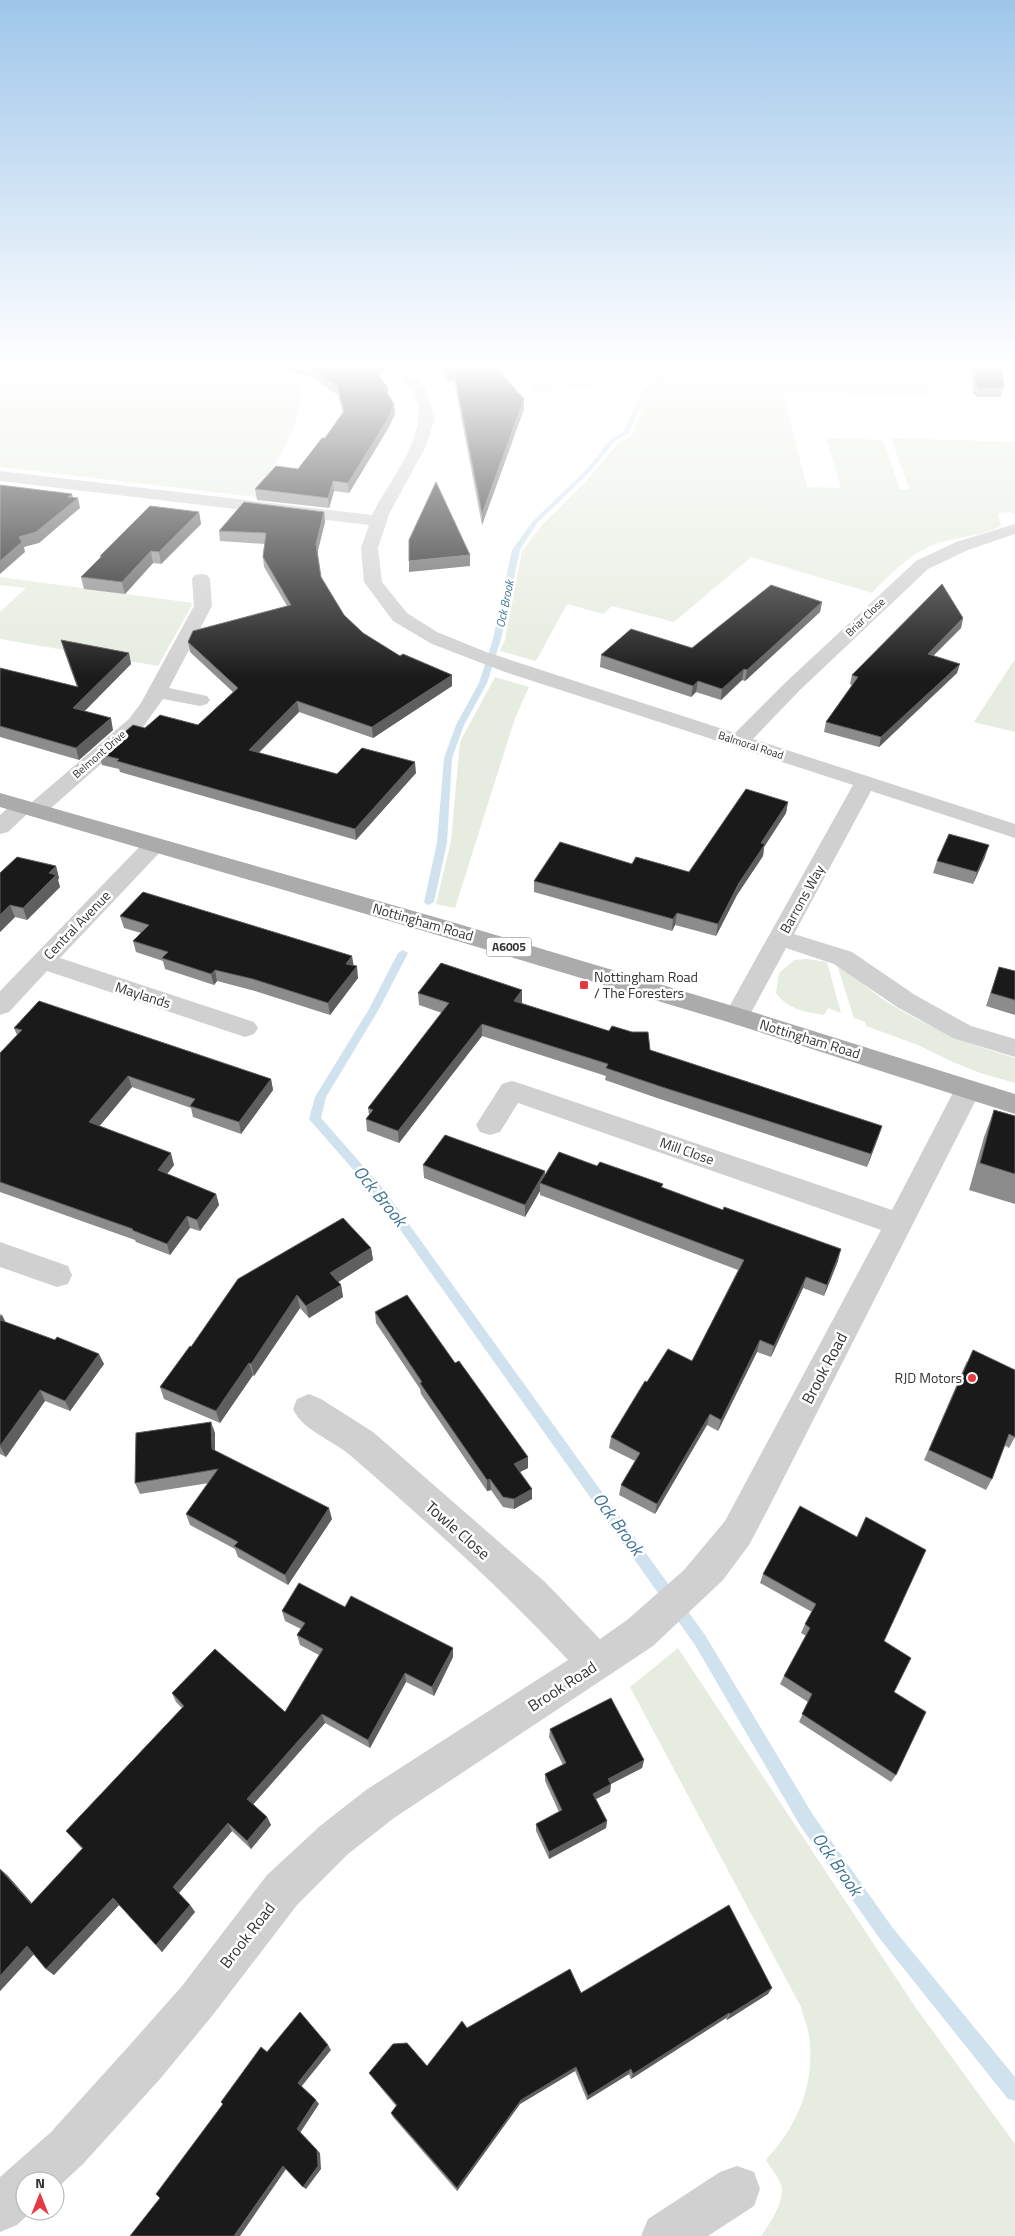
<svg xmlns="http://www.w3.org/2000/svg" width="1015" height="2236" font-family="'Titillium Web',sans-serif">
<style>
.green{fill:#e6ecdf}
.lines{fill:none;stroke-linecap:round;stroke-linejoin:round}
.stream{fill:#cfe2ee;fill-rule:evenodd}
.street{fill:#d0d0d0;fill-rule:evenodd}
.primary{fill:#ababab;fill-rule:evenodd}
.wall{fill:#8c8c8c}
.shaded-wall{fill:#5f5f5f}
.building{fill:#1a1a1a;stroke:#5f5f5f}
.poi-dot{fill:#e63946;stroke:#fff;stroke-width:2}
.labels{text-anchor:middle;stroke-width:5;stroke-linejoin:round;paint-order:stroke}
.far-street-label{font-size:11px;fill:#333;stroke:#fff}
.far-water-label{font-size:12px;font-style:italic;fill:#3f7597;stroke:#fff}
.shield{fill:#fff;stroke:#707070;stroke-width:1}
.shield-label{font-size:12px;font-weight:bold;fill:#333}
.street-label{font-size:14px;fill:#333;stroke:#fff}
.poi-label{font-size:14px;fill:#333;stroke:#fff;text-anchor:start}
.near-street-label{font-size:16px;fill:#333;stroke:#fff}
.near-water-label{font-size:18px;font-style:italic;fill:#3f7597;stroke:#fff}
</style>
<rect width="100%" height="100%" fill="#fff"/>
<!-- green -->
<g class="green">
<path d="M53,364H186L284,374L299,379C312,408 271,472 256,497L0,467V381L26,384Z"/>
<path d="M511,364H930L929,395L783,392L807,487L841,488L826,438L883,440L900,489H909L891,438L1015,442V514L1010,512L998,513L1001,526C983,536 964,536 945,541C916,548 892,572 872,593L751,557L674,622L612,606L603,614L567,604L536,661L500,651L505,640L522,551L543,524L589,478L619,442L631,437L647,395L663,383L643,382L536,392Z"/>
<path d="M0,577L193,603L158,666L0,639V612L26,588L0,585Z"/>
<path d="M1015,659V732L974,722Z"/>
<path d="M495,677L529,687L515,718L455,908L436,904L451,841L460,742Z"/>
<path d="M807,959L827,962L841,1013L828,1008L824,1015C805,1012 787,1009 776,993L779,973L794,960Z"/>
<path d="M837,965C857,976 871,993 890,1004C930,1028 971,1045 1015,1058V1083L980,1073L953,1062L918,1045L866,1026L865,1022L854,1018Z"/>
<path d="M678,1648L916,2008L1015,2144V2236H761C769,2226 784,2201 782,2188C780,2179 770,2167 766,2160C796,2127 813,2090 810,2045C810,2032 804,2019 801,2007L630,1687Z"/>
</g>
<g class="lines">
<!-- stream -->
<g class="stream">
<path d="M681,364H687L647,393L629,433L615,441L587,475L537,523L520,550L501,639L487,683L464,725L452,758L447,843L434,902L429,905L426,904L424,902L437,843L444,758L456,725L479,683L493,639L512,550L533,521L583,473L611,439L624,431L642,391Z"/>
<path d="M403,950L408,953L379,1009L326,1097L321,1118L385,1191L705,1635L813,1815L892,1927L1015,2077V2101L1008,2099L880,1939L801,1827L695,1645L377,1197L309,1119L315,1097L369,1009L398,953Z"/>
</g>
<!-- street -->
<g class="street">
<path d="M382,364H398L425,387L435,418L425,448L389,514L378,548L382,582L407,613L437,632L486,652L735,733L786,682L916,561L956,542L1015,524V534L968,550L928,569L800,690L753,739L1015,824V838L871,791L794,934L852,952L915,995L971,1026L1015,1039V1057L953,1038L897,1007L834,964L786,948L746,1022L737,1025L728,1022L724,1016L853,785L505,672L432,644L393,621L364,582L361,548L369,525L0,481V471L372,515C388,481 433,432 414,393C408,381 390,375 382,364Z"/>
<path d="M201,574L207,575L210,579L212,606L169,688L207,696L210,700L207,704L200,706L163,699L143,727L43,815L35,817L27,814L8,832L0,834V815C10,806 17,796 31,803L129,719L141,703L194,606L192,579L195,575Z"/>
<path d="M154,838L162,840L165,845L162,850L60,958L254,1022L258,1028L254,1034L245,1037L47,971L9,1012L0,1015V991L146,840Z"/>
<path d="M968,1080L978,1083L981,1090L766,1513L749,1545L723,1580L653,1646L394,1818L348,1854L297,1905L212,2016L160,2079L83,2164L55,2190V2181H25V2211H32L17,2225L0,2232V2177L51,2132L128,2047L182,1986L267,1875L320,1826L366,1790L568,1660C500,1587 426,1521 351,1456C333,1440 303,1431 293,1409L297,1399L309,1394L321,1399L373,1432L545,1582L600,1639L627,1620L684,1570L725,1521L881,1230L518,1103L500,1132L490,1135L480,1132L476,1125L502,1084L512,1081L522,1084L892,1210L958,1083Z"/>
<path d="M0,1242L68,1266L72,1275L68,1284L57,1287L0,1267Z"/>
<path d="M737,2166L754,2172L760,2189L754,2206L708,2236H641L648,2219L720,2172Z"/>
</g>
<!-- primary -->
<path class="primary" d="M0,793L452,922L746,1010L1015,1094V1114L728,1022L434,934L0,807Z"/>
</g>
<!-- wall -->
<g class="wall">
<path d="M225,364H386L387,372L378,375L388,394L394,404L395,414L389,427L349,493L334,491L329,508L257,500L255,489L298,469L325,438L343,413L338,395L313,378L281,369L278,372Z"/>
<path d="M436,364H504V373L502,374L524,399V409L482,525L454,380L448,381Z"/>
<path d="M972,364H1002L1004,387L1001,397H976V395H973Z"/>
<path d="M199,512L201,524L161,564L153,563L125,594L84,589L81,577L100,558V556Z"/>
<path d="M324,512L325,522L317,553L321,577L344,615L363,633L400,656L452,675V686L373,738L299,712L259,753L337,774L416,773L356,840L120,772L119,769L102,765L99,754L145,728L198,725L233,692L190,652L188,642L287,606L264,567L263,557L265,544L220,541L219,531Z"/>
<path d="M822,602L820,612L745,681L742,680L721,700L696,692L691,697L600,667L601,655L692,648Z"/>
<path d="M963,618L961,628L933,656L957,673L879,747L824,732L826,722L852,685L850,684L852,675Z"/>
<path d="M61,640L129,653L131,664L84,711L113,730L79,760L0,737V668L77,687L64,651Z"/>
<path d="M788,802L786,813L764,847L763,856L737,895L716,936L675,925L672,931L534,892V881L632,864L689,872Z"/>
<path d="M985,857L973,884L933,873L937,861Z"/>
<path d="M56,866L59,878L58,880L60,887L27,920L15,917L0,932V873Z"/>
<path d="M120,916L354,966L358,978L330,1015L255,991L217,981L214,985L165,969L163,961L136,952L133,941L141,933L124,928Z"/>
<path d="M999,967L1015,971V1015L986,1006Z"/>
<path d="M418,993L522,1003L521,1004L650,1050L882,1126L878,1138L867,1167L657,1098L605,1080L606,1076L482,1036L399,1143L367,1131L366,1119L369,1115L368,1108L442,1013L419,1005Z"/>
<path d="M14,1028L271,1079L273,1090L241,1134L193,1117L191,1108L132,1087L99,1126L174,1165L167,1174L216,1194L219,1205L200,1231L190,1228L170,1255L136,1242L135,1240L0,1192V1053L17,1035Z"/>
<path d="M994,1110L1015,1116V1204L969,1190L984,1137Z"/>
<path d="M423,1165L545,1171V1176L597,1166L663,1184L662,1188L838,1261L824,1296L803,1288L771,1357L757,1352L718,1431L707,1425L655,1514L619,1495L621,1485L635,1461L609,1448L611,1437L647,1382L692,1361L738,1270L540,1195V1191L525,1217L424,1178Z"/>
<path d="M371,1248L373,1260L338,1282L341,1285L343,1297L309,1318L300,1308L254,1376L253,1375L220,1423L164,1399L160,1387L191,1347Z"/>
<path d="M375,1312L455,1363L528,1468L520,1472L532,1499L514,1509L503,1507L491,1490L487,1491L421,1394L420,1389L376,1323Z"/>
<path d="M0,1314L2,1315L5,1322L104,1364L70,1411L45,1401L6,1457L0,1454Z"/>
<path d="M967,1361L1015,1437L1009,1448L1004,1445L992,1479L986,1490L924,1460Z"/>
<path d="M215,1433V1451L332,1519L288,1585L238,1557L235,1549L190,1525L186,1514L209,1483L140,1494L135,1483Z"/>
<path d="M763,1574L884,1641L894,1692L896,1775L891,1782L799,1722L808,1702L780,1684L784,1676L806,1636L801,1633L805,1624L812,1612L760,1583Z"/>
<path d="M345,1607L453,1657L434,1696L406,1682L370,1748L325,1723L253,1804L267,1817L271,1825L251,1849L232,1831L179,1893L190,1905L195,1912L162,1952L119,1905L54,1975L46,1969L34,1954L0,1991V1869L8,1876L32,1903L82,1849L66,1831L182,1708L176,1702L172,1693L285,1712L319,1655L300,1645L297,1635L301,1629L285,1621L282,1611Z"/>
<path d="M550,1729L644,1760L642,1768L611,1784L610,1792L596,1799L607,1821L606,1828L549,1859L536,1831V1824L559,1812L545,1781V1774L563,1765L549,1737Z"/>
<path d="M581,1993L768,1994L727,2020L726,2018L631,2079L629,2074L587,2100L575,2071L520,2104L457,2191L393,2117L391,2113L396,2106L372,2077L369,2073L427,2066L467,2028Z"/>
</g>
<!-- shaded-wall -->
<g class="shaded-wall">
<path d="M277,364H281V369L278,372Z"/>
<path d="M379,364H386L387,372L372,376V367Z"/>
<path d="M500,364H504V373L494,375V365Z"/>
<path d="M448,371H454V380L448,381Z"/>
<path d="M384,388H388V397Z"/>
<path d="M524,399V409L482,525V514Z"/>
<path d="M394,404L395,414L389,427L349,493L348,483Z"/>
<path d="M333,481L334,491L329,508L328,498Z"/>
<path d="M72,494L74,501L78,498L80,508L39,543L24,547L25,552L0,574V561L19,537Z"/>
<path d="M199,512L201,524L161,564L159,552Z"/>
<path d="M324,512L325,522L317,554L316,544Z"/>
<path d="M151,551L153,563L125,594L122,582Z"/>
<path d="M470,555V566L409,572V561Z"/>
<path d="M822,602L820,612L745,681L747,670Z"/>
<path d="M963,618L961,628L926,663L928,654Z"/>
<path d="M129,653L131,664L76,720L73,708Z"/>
<path d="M960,664L957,673L879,747L881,737Z"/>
<path d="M744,669L742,680L721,700L722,689Z"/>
<path d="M452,675V686L373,738L372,727Z"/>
<path d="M698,681L696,692L691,697L693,686Z"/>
<path d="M297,701L299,712L250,761L249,750Z"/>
<path d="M111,718L113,730L79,760L76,748Z"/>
<path d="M415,762L416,773L356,840L355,829Z"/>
<path d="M788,802L786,813L764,847L763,856L737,895L716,936L718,924L761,843Z"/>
<path d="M989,845L985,857L973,884L977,872Z"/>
<path d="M56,866L59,878L58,880L60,887L27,920L23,908L49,873Z"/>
<path d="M10,905L15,917L0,932V915Z"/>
<path d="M677,913L675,925L672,931L673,919Z"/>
<path d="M352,956L354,967L346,964Z"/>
<path d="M357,966L358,978L330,1015L328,1003Z"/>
<path d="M215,970L217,981L214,985L211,974Z"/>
<path d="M522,990V1003L514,1014V1001Z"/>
<path d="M482,1024V1036L399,1143L398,1131Z"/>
<path d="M128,1076L132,1087L93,1134L89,1122Z"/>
<path d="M271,1079L273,1090L241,1134L239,1122Z"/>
<path d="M882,1126L878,1138L867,1167L871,1154Z"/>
<path d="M171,1153L174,1165L161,1182L158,1170Z"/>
<path d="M545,1171L544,1183H540V1191L525,1217V1205Z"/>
<path d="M216,1194L219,1205L200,1231L197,1220Z"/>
<path d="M187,1216L190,1228L170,1255L167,1244Z"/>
<path d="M371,1248L373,1260L332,1286L330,1273Z"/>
<path d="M841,1249L838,1261L824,1296L827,1285Z"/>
<path d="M806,1277L803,1288L771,1357L774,1346Z"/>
<path d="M341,1285L343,1297L309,1318L306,1306Z"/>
<path d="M297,1295L300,1308L254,1376L251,1364Z"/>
<path d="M2,1315L7,1325L0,1324V1317Z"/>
<path d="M760,1340L757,1352L718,1431L721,1420Z"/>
<path d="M99,1354L104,1364L70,1411L65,1401Z"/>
<path d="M249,1363L253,1375L220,1423L216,1411Z"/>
<path d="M40,1390L45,1401L6,1457L0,1446Z"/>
<path d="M710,1414L707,1425L655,1514L657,1504Z"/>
<path d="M211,1422L215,1433V1461L212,1449Z"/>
<path d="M528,1457V1468L514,1475V1464Z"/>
<path d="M490,1479L491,1490L487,1491V1480Z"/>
<path d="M532,1489V1499L514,1509V1499Z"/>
<path d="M329,1508L332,1519L288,1585L285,1575Z"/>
<path d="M453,1648V1657L434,1696L432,1687Z"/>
<path d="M405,1673L406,1682L370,1748L368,1740Z"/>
<path d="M322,1714L325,1723L251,1807L247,1799Z"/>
<path d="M644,1760L642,1768L607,1786L608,1779Z"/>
<path d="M611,1784L610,1792L592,1801L593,1794Z"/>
<path d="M267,1817L271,1825L251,1849L247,1841Z"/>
<path d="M607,1821L606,1828L549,1859V1852Z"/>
<path d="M228,1823L232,1831L178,1894L173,1887Z"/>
<path d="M0,1869L8,1876L38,1911L31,1904Z"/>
<path d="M113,1898L119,1905L54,1975L46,1969Z"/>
<path d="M190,1905L195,1912L162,1952L156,1945Z"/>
<path d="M27,1946L35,1953L0,1991V1976Z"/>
<path d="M772,1988L768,1994L727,2020L730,2014Z"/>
<path d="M729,2013L726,2018L631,2079L633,2074Z"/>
<path d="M328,2045L331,2050L301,2087L298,2083Z"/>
<path d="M576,2067L575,2071L520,2104L457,2191V2188L521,2100Z"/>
<path d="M631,2069L629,2074L587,2100L588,2096Z"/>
<path d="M316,2100L319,2104L300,2133L320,2153L321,2169L306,2189L303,2187L297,2129Z"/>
<path d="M283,2166L286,2169L240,2236H234Z"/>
</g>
<!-- building -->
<g class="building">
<path d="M297,364H379L372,367L388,388H384L394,404L389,417L348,483L333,481L328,498L255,489L276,466L298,469L322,438H325L344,411L337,385L312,369Z"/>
<path d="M442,364H500L494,365L524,399L482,514L454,371H448Z"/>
<path d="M975,364H1002L1004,387L978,388V386L976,385Z"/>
<path d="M436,482L470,555L409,561V540Z"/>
<path d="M0,485L72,494L68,497L78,498L36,532L19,537L22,542L0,561Z"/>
<path d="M244,502L324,512L316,544L321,577L344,615L363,633L400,656L403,654L452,675L372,727L297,701L249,750L337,774L362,748L415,762L355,829L117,761L119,759L99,754L133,725L145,728L160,715L198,725L238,688L188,642L193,631L291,605L263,557L266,533L219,531Z"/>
<path d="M150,506L199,512L159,552L151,551L122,582L81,577L102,556H100Z"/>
<path d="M942,584L963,618L928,654L960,664L881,737L826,722L858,677L852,675Z"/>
<path d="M771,585L822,602L747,670L744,669L722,689L698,681L693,686L601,655L631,629L692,648Z"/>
<path d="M61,640L129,653L73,708L111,718L76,748L0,726V668L78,687Z"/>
<path d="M746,789L788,802L761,843L765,844L739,883L718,924L677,913L673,919L534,881L560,842L632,864L636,857L689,872Z"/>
<path d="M949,834L989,845L977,872L937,861Z"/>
<path d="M17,857L56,866L49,873L56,875L23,908L10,905L0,915V873Z"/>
<path d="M143,892L352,956L346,964L357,966L328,1003L253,979L215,970L211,974L162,958L168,952L133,941L149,925L120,916Z"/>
<path d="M441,963L522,990L514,1001L609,1031L612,1026L632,1032H648L650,1050L882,1126L871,1154L659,1086L606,1068L608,1064L482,1024L398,1131L366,1119L373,1110L368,1108L449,1003L418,993Z"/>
<path d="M999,967L1015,971V1000L991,993Z"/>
<path d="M39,1001L271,1079L239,1122L190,1106L195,1099L128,1076L89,1122L171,1153L158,1170L216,1194L197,1220L187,1216L167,1244L132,1230L133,1229L0,1182V1053L22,1030L14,1028Z"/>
<path d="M994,1110L1015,1116V1174L980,1163Z"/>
<path d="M445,1135L545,1171L525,1205L423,1165Z"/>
<path d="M559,1152L597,1166L600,1162L663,1184L661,1187L723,1210L724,1207L841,1249L827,1285L806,1277L774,1346L760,1340L721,1420L710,1414L657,1504L621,1485L640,1453L611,1437L645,1381L647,1382L668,1349L692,1361L744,1260L540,1183Z"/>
<path d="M343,1218L371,1248L330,1273L341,1285L306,1306L297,1295L251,1364L249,1363L216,1411L160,1387L190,1346L191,1347L238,1279Z"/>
<path d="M407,1295L455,1363L459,1361L528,1457L514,1464L532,1489L514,1499L503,1497L490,1479L487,1480L420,1383L422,1382L375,1312Z"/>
<path d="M0,1320L55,1340L57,1337L99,1354L65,1401L40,1390L0,1446Z"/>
<path d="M973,1350L1015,1370V1437L1009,1434L992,1479L929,1450Z"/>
<path d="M211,1422L212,1449L329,1508L285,1575L234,1546L238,1542L186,1514L218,1469L135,1483L136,1433Z"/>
<path d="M800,1506L857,1537L866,1517L926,1550L884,1641L911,1658L894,1692L926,1712L896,1775L802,1714L812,1694L784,1676L810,1628L805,1624L816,1604L763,1574Z"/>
<path d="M299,1583L345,1607L351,1596L453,1648L432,1687L405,1673L368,1740L322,1714L247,1799L267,1817L247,1841L228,1823L173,1887L190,1905L156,1945L113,1898L46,1969L27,1946L0,1976V1869L31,1904L83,1848L66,1831L184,1706L172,1693L215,1649L285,1712L323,1649L297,1635L305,1623L282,1611Z"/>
<path d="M611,1698L644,1760L608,1779L611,1784L593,1794L607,1821L549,1852L536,1824L562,1810L545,1774L566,1763L550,1729Z"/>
<path d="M729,1905L772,1988L730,2014L729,2013L633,2074L631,2069L588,2096L576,2067L521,2100L457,2188L391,2113L397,2105L369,2073L393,2044L407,2043L427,2066L462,2021L467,2028L570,1969L581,1993Z"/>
<path d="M300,2012L328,2045L298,2083L316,2100L297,2129L317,2150L318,2166L303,2187L283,2166L234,2236H130L160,2198L156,2194L223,2104L221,2102L261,2047L267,2052Z"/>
</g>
<!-- sky -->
<linearGradient id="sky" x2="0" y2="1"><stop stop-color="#9ec6ea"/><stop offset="0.54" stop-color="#fff"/><stop offset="1" stop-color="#fff" stop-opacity="0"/></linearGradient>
<rect width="1015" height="678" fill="url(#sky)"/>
<!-- markers -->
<g class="poi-dot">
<rect x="579" y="980" width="10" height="10" rx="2.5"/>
<circle cx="972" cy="1378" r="5"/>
</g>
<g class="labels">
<!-- far-street labels -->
<g class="far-street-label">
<text transform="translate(865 617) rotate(-44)" y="4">Briar Close</text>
<text transform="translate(751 745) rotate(18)" y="4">Balmoral Road</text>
<text transform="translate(99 754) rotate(-41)" y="4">Belmont Drive</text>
</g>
<!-- far-water labels -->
<g class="far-water-label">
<text transform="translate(505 604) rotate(-78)" y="4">Ock Brook</text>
</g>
<!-- shield labels -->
<rect class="shield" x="486.5" y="937.5" width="45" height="19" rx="4"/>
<g class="shield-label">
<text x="509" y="951">A6005</text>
</g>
<!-- street labels -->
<g class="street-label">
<text transform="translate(802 899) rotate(-61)" y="5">Barrons Way</text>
<text transform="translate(423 922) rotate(16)" y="5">Nottingham Road</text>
<text transform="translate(77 925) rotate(-46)" y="5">Central Avenue</text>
<text transform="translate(143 995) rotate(18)" y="5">Maylands</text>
<text transform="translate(810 1039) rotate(17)" y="5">Nottingham Road</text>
<text transform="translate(687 1151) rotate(19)" y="5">Mill Close</text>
</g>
<!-- poi labels -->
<g class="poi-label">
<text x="594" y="982">Nottingham Road<tspan x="594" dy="16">/ The Foresters</tspan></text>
<text x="962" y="1383" text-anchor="end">RJD Motors</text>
</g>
<!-- near-street labels -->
<g class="near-street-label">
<text transform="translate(824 1368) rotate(-62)" y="6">Brook Road</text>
<text transform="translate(458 1530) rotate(41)" y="6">Towle Close</text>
<text transform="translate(562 1686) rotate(-33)" y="6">Brook Road</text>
<text transform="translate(247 1935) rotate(-52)" y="6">Brook Road</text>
</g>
<!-- near-water labels -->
<g class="near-water-label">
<text transform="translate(380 1196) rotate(51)" y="6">Ock Brook</text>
<text transform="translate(618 1524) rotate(54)" y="6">Ock Brook</text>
<text transform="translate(837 1864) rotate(55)" y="6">Ock Brook</text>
</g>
</g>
<!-- north arrow -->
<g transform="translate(40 2196)"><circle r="24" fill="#ffffff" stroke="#adadad"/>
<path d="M0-4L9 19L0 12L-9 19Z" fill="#e63946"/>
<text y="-8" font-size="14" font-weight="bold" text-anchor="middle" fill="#333333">N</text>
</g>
</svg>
